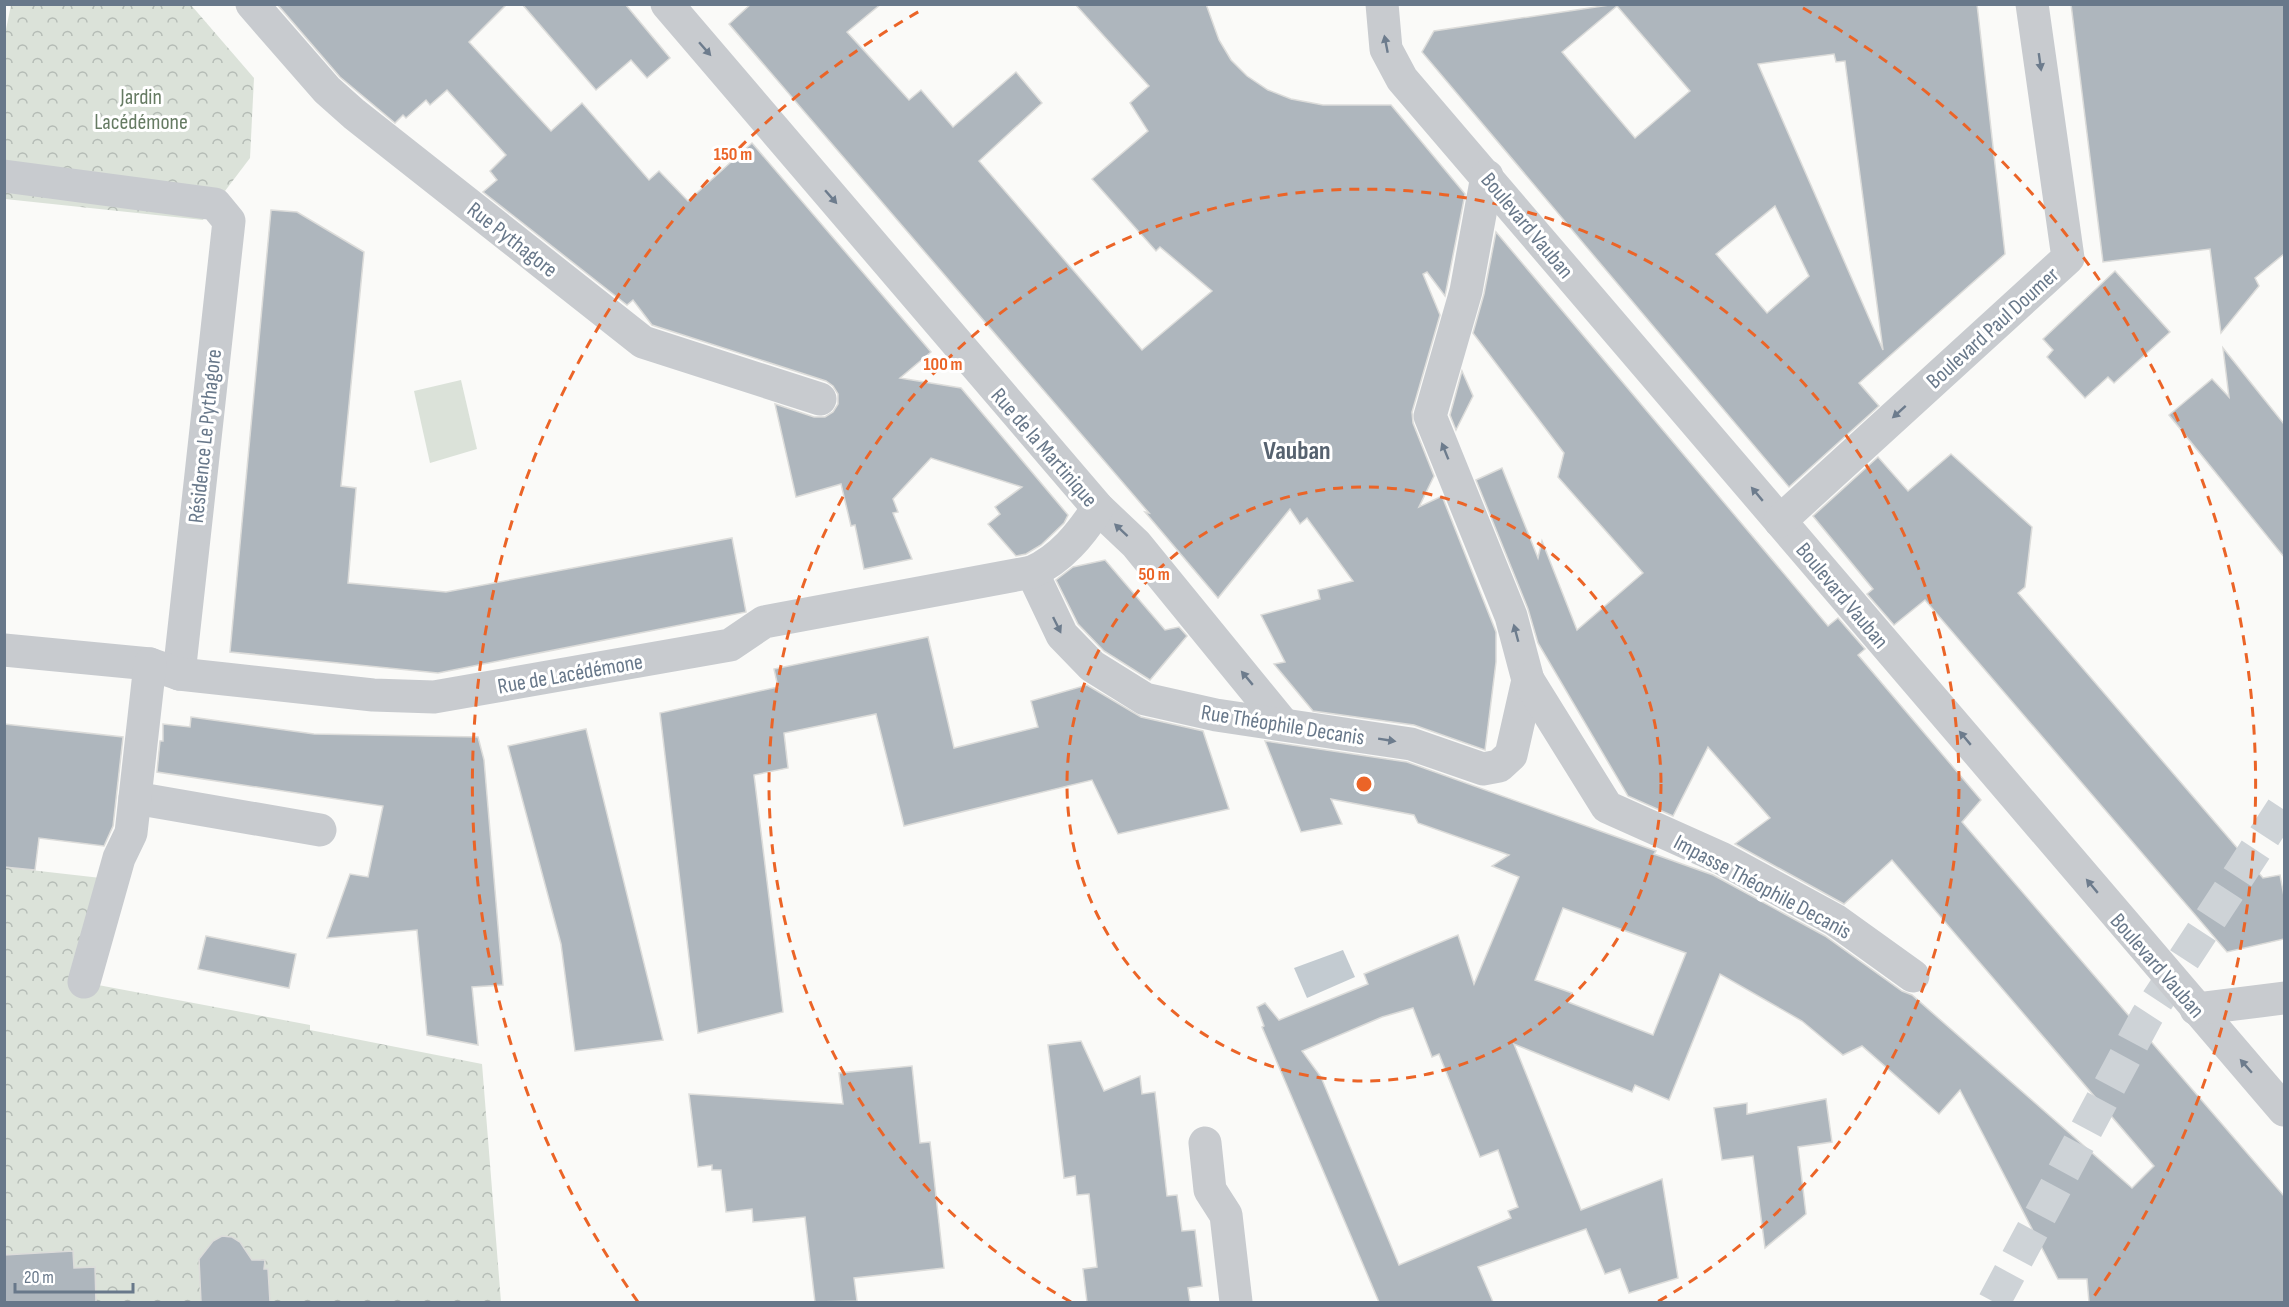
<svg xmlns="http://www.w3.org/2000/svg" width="2289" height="1307" font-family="'Sofia Sans Condensed',sans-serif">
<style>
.forest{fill:url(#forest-crowns)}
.garden{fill:#dbe2d9}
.water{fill:#c3cbd1}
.building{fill:#aeb6bd;stroke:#dcdcda;stroke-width:1.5;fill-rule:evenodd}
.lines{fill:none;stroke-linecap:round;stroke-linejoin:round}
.highway-tunnel{stroke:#ced3d7;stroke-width:33;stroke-dasharray:33 16;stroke-linecap:butt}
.minor{stroke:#c8cbcf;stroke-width:33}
.oneway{fill:#6d7c8d}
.ring{fill:none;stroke:#eb6427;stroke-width:3;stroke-dasharray:10 8}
.labels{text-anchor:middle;stroke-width:6;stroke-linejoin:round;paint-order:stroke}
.park-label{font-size:22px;fill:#667b63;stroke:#fff}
.street-label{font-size:22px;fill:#68788a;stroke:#fff}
.quarter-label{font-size:26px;font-weight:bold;fill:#56626f;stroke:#fff}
.centre{fill:#eb6427;stroke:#fff;stroke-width:3}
.ring-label{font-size:18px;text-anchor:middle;font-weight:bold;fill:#eb6427;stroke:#fff;stroke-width:6;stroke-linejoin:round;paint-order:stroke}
</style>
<defs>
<pattern id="forest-crowns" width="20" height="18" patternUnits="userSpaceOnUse" patternTransform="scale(1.5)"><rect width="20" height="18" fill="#dbe2d9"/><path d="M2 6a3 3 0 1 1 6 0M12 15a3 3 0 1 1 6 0" fill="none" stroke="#b5bcb6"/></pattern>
</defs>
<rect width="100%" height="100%" fill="#fafaf8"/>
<!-- forest -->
<g class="forest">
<path d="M11,5H191L254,78L250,158L203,220L5,199L4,39Z"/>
<path d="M4,867L101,878L98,985L310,1025V1030L482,1064L501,1302H5Z"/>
</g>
<!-- garden -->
<path class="garden" d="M461,380L477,449L430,463L414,391Z"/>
<!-- water -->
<path class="water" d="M1343,950L1355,977L1307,998L1294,968Z"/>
<!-- building -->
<g class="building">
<path d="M277,4H507L469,42L551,131L582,103L649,180L659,171L688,201L752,143L931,352L900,378L961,388L1068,515L1064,523L1041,545L1026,554L1016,556L988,524L1000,514L995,507L1022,487L931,458L893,499L898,512L893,513L912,559L864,569L855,525L851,526L841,484L796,497L775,404L814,417H825L833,412L838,404V394L833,386L826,381L652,325L633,300L627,305L483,192L497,180L490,171L506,155L447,90L430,105L426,100L406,118L403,115L395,123L340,77Z"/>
<path d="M522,4H625L670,58L647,78L631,60L596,90Z"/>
<path d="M751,4H881L847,32L909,100L921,90L953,127L1016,72L1042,103L979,161L1142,350L1212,291L1160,247L1156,251L1092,179L1148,131L1130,103L1149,86L1075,4H1206L1219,40L1231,60L1247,76L1268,90L1291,99L1323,105H1391L1465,194L1445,296L1427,272L1423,274L1440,315L1412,412L1413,423L1434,476L1419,507L1442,496L1496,632V662L1485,750L1414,725L1313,711L1274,664L1285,662L1261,615L1320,599L1318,590L1353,581L1307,518L1300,524L1290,509L1218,598L1145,512L1149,513L729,24Z"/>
<path d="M1616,4H1977L2005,254L1859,383L1879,406L1789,487L1422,52L1434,31ZM1617,6L1690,91L1635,138L1562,52ZM1834,54L1836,62L1845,61L1883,350L1758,64ZM1775,206L1809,276L1767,313L1716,254Z"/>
<path d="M2071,4H2284V254L2255,278L2259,286L2221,333L2210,249L2103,262Z"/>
<path d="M271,210L297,212L364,252L341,486L356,488L348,583L446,592L732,538L746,612L438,673L230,652Z"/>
<path d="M1496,232L1828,626L1838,618L1865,649L1858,655L1981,800L1962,822L2284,1196V1302H2089L2087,1279H2058L1960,1090L1939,1114L1862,1046L1843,1055L1802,1021L1720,974L1669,1100L1635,1085L1632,1092L1514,1044L1581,1210L1662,1179L1678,1278L1629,1293L1620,1269L1605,1274L1586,1229L1478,1267L1493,1302H1379L1262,1027L1264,1026L1257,1007L1265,1003L1279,1020L1368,984L1364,974L1458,935L1474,984L1519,877L1492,866L1509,855L1418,823L1414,815L1331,799L1342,824L1301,832L1265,741L1407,762L1656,851L1654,854L1713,875L1825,936L1902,991L1912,995L2132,1188L2154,1166L1892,860L1844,904L1735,844L1770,818L1708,747L1673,816L1628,796L1538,643L1528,609L1476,480L1502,468L1538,558L1542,541L1577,630L1643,573L1558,477L1564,453L1473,333L1484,294ZM1563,908L1686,953L1653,1035L1568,1002L1572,993L1535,980ZM1413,1008L1432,1057L1439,1054L1480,1157L1498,1150L1518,1207L1508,1211L1511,1218L1399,1265L1321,1077L1302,1051L1382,1017Z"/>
<path d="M2115,271L2170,332L2114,383L2108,377L2085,398L2047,357L2053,350L2043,339Z"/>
<path d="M2223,348L2284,424V557L2169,415L2212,379L2229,397Z"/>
<path d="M1462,371L1473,396L1456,430L1450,415Z"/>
<path d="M1951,454L2032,527L2025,587L2018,593L2263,878L2280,875L2284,896V939L2227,952L1925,600L1894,625L1867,594L1873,589L1813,516L1878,457L1908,491Z"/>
<path d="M1105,560L1165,630L1179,627L1187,636L1150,680L1104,651L1078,624L1056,580L1073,567Z"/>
<path d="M928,637L954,748L1038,727L1031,701L1087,685L1141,717L1203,731L1229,809L1118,834L1092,780L904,826L876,714L784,733L788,768L754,775L783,1012L698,1033L660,713L778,687L774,669Z"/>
<path d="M191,717L314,734L478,737L484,760L503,985L472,987L478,1045L427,1035L417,930L327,938L350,874L368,877L383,806L157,772L160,741H163V724L190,727Z"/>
<path d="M4,724L123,737L113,826L104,846L39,838L35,870L4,867Z"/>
<path d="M586,729L663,1040L575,1051L561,944L508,746Z"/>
<path d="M206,936L296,954L289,988L198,969Z"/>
<path d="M1081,1041L1104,1091L1140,1076L1142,1094L1155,1092L1167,1196L1177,1195L1182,1231L1195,1230L1202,1286L1188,1288L1190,1302H1087L1083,1269L1097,1267L1089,1194L1077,1195L1075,1176L1064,1178L1048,1045Z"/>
<path d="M912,1066L920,1143L930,1142L944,1268L854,1278L857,1301L815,1302L805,1217L753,1222L752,1209L726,1212L721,1170H712V1165L698,1167L689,1094L843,1104L839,1073Z"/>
<path d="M1826,1099L1832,1142L1798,1147L1806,1214L1765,1248L1753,1156L1722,1160L1714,1108L1747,1103V1114Z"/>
<path d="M222,1236L232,1237L240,1242L252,1260H265L264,1269H268L270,1302H201L199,1259L213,1241Z"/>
<path d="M73,1251L74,1268L95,1267L96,1302H4V1255Z"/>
</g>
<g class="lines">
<!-- highway-tunnel -->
<path class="highway-tunnel" d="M1994,1302L2147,1016L2284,806"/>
<!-- minor -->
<g class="minor">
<path d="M252,4L327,90L354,114L643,342L820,399"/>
<path d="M667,4L1098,508L1136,544L1283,724"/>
<path d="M1382,4L1386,49L1402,79L2284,1110"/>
<path d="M4,176L215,204L229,221L179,674"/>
<path d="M1780,521L2068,258L2032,4"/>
<path d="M1032,572L1062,635L1092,666L1145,699L1216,715L1411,744L1483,769L1499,766L1511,755L1528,680L1511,616L1430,416L1466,291L1487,176"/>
<path d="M4,650L150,664L179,674L225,679L373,695L434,697L730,645L764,622L1032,572C1062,558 1080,535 1098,508"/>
<path d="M1528,680L1607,807L1721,858L1835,920L1913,976"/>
<path d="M135,798L320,830"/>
<path d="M84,982L119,858L131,833L150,664"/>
<path d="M2196,1009L2284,998"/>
<path d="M1205,1143L1210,1190L1226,1215L1236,1302"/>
</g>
</g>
<!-- one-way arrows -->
<defs><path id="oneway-solid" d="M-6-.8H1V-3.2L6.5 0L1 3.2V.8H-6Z" transform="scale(1.5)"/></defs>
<g class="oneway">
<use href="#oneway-solid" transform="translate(1386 44) rotate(-101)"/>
<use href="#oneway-solid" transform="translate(705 49) rotate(49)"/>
<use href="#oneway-solid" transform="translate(2040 62) rotate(82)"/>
<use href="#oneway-solid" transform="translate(831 197) rotate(49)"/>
<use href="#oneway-solid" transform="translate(1899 412) rotate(138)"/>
<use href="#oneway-solid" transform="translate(1445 451) rotate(-112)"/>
<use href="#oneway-solid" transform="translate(1757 494) rotate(-130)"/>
<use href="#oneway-solid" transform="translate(1121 530) rotate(-137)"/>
<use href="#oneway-solid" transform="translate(1057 625) rotate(64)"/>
<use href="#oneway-solid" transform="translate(1516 633) rotate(-105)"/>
<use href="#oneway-solid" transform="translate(1247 678) rotate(-130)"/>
<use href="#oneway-solid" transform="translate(1965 738) rotate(-130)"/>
<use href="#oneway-solid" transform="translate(1387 740) rotate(9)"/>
<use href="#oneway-solid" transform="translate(2092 886) rotate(-130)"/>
<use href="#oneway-solid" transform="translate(2246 1066) rotate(-131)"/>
</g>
<!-- distance rings -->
<g class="ring">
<circle cx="1364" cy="784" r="297"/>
<path d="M1071 1302A595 595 0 1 1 1657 1302"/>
<path d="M638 1302A892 892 0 0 1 925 8M1803 8A892 892 0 0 1 2090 1302"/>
</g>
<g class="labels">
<!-- park labels -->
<g class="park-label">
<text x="141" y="104">Jardin<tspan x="141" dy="25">Lacédémone</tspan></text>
</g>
<!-- street labels -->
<g class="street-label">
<text transform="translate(1528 225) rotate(50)" y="8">Boulevard Vauban</text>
<text transform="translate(513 239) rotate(38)" y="8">Rue Pythagore</text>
<text transform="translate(1992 327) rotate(-42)" y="8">Boulevard Paul Doumer</text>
<text transform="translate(204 436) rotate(-84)" y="8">Résidence Le Pythagore</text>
<text transform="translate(1045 447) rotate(49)" y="8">Rue de la Martinique</text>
<text transform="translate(1843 595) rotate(50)" y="8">Boulevard Vauban</text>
<text transform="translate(570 673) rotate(-10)" y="8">Rue de Lacédémone</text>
<text transform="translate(1283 724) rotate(9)" y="8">Rue Théophile Decanis</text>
<text transform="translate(1763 886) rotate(28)" y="8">Impasse Théophile Decanis</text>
<text transform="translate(2158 965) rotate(49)" y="8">Boulevard Vauban</text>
</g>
<!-- quarter labels -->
<g class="quarter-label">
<text x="1297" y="459">Vauban</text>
</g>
</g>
<circle cx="1364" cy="784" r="9" class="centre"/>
<g class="ring-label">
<text x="733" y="160">150 m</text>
<text x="943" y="370">100 m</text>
<text x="1154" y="580">50 m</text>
</g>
<!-- border -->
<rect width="2289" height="1307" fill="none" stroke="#68788a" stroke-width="12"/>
<!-- scale -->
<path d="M15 1283v9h118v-9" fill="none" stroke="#68788a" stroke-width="3"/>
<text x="24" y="1283" font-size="18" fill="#68788a" stroke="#ffffff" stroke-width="4.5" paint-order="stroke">20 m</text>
</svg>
